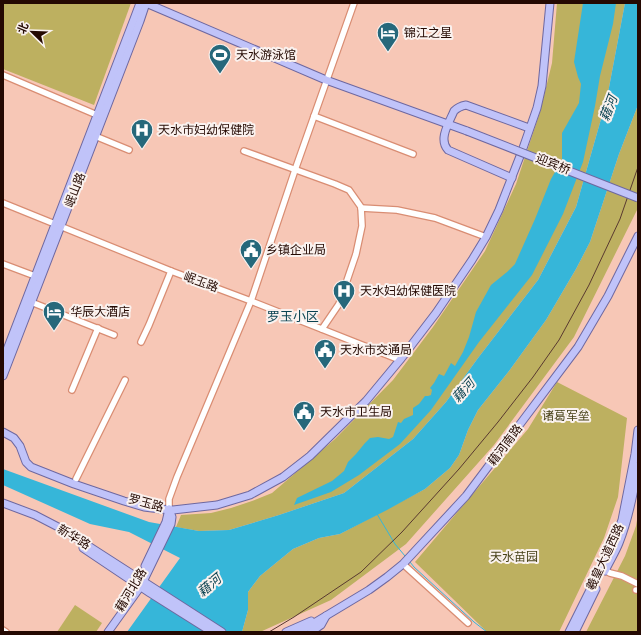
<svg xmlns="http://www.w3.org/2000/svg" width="641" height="635" font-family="'Fira Sans','Noto Sans SC',sans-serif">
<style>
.green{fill:#bdb060}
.water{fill:#36b6d9}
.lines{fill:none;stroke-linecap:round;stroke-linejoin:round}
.stream{stroke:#36b6d9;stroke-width:1}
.minor-casing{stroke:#d98d73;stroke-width:8}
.major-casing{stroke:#6e68a0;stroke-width:9}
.minor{stroke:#fff;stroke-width:5.5}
.major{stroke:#c0c3f9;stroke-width:7}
.tram{stroke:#593930;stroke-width:1}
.major-bridge-casing{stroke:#6e68a0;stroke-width:9;stroke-linecap:butt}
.major-bridge{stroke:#c0c3f9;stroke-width:7}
.labels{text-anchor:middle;stroke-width:4;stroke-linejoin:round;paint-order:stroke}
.poi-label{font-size:12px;fill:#240902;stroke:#faf2ef;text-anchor:start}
.street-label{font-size:12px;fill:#240902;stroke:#faf2ef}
.park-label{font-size:12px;fill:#464017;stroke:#faf2ef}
.water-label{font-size:13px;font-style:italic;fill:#104654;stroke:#faf2ef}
.neighbourhood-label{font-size:13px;fill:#0a4352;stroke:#faf2ef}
</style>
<rect width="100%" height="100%" fill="#f7c7b6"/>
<!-- green -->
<g class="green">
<path d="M3,3H131L94,105L3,69Z"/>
<path d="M557,3H625L607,98L576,207L538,280L478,358L446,402L413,439L344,493L279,515L229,530L199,531L176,527L181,515L211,513L231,508L252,501L272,493L335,439L393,380L433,327L485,251L516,184L540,112L552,63Z"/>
<path d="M638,105V208L574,337L494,445L406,544L331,600L260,632H242L248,610V592L260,576L293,549L319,538L340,534L425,489L450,468L459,455L468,430L478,410L509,371L546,320L576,269L590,242L619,154Z"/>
<path d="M557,382L627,418L618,497L604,538L559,632H487L415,562L528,429Z"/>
<path d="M638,514V632H586L625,556L636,526Z"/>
<path d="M75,605L102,623L96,632H57Z"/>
</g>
<!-- water -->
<g class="water">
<path d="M583,3H616L613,24L600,76L595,106L583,162L563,214L532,275L479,342L431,410L400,444L359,475L331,492L294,505L297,498L299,497L332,481L344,471L348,462L356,454L365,443L370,438L378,437L389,439L393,437L398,422L401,423L404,419L413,415V408L419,404L425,396H428L431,395L432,390L430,388L434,383L439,374L444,376L451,363L455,366L463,352L469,337L476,312L491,285L507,272L515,264L535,219L551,179L562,160V133L579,103L581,84L578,77L574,62Z"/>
<path d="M625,3H638V105L619,154L590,242L576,269L546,320L509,371L478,410L468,430L459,455L450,468L425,489L387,510L340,534L319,538L293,549L260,576L248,592V610L242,632H127L180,558L129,532L90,524L3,485V469L149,522L199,531L229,530L279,515L344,493L413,439L446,402L478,358L538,280L576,207L607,98Z"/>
</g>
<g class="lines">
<!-- stream -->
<g class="stream">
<path d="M377,514L395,544L405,556"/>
<path d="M410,562L414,567L474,622L487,632"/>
</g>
<!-- minor casing -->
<g class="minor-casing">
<g id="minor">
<path d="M3,75L97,115"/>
<path d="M314,116L413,154"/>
<path d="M95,136L129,150"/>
<path d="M244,151L335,184L349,190L361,207L362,226L356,254L339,304L322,329"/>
<path d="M3,203L171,271L251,301L400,360"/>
<path d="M361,208L397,210L435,218L486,237"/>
<path d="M3,264L35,276"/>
<path d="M31,302L114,335"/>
<path d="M141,342L149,325L171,271"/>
<path d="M72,390L98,328"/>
<path d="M76,479L125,380"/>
<path d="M169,509V499L177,477L251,301L295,170L354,3"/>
<path d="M403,564L468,623"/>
<path d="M603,569L610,573L622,576L638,584"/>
<path d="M636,590H638"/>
<path d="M3,630L6,632"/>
</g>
</g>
<!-- major casing -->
<g class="major-casing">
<g id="major">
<path d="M146,3L326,80L467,131"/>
<path d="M512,178L448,150C438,139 449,123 454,111C458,107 461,106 466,105L529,128"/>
<path d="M3,360L134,19L140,3"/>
<path d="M3,376L140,21L146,3"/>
<path d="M3,432L14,438L20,446L26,462L31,467L74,484L124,501L144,507L160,509L173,510L217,505L250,495L283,477L310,456L366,401L400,360L436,313L472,260L486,237L499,210L522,151L537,108L542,86L550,3"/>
<path d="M3,503L35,515L62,529L222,632"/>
<path d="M83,548L150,593L212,632"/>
<path d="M145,566L166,522L169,509"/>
<path d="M605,571C609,562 615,553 619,543C629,518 634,492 638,466"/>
<path d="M108,632L141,586L171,524L172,517L169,509"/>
<path d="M286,632L311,621"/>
<path d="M299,632L369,590L387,577L403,564L466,496L578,347L608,296L638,236"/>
<path d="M311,632L321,625L326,616"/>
<path d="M569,632L614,542L622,520L635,454L638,430"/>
<path d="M575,632L596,589"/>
</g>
</g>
<!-- minor -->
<use href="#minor" class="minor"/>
<!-- major -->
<use href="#major" class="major"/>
<!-- tram -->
<path class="tram" d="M269,632L294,617L361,572L402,532L459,469L498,422L533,377L559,340L589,285L620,219L638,167"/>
<!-- major-bridge casing -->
<g class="major-bridge-casing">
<path id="major-bridge" d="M467,131L638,198"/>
</g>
<!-- major-bridge -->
<use href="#major-bridge" class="major-bridge"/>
</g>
<!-- icons -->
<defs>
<g id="hotel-pin" transform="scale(1.15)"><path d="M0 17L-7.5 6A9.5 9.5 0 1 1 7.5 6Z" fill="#26687b" stroke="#faf2ef"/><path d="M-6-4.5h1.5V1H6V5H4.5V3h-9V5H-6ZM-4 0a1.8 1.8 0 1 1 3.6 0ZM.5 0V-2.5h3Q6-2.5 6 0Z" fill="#fff"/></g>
<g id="stadium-pin" transform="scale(1.15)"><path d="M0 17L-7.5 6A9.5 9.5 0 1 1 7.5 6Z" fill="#26687b" stroke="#faf2ef"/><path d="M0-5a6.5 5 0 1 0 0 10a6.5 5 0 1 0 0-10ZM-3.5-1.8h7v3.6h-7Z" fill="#fff"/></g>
<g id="hospital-pin" transform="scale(1.15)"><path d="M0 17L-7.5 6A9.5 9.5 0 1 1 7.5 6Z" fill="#26687b" stroke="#faf2ef"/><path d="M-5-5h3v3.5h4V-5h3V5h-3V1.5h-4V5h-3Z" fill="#fff"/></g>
<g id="civic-pin" transform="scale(1.15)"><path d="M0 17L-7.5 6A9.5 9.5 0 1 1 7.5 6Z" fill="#26687b" stroke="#faf2ef"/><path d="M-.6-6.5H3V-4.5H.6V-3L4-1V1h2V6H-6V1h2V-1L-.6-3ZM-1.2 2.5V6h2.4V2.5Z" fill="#fff"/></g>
</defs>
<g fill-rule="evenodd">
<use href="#hotel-pin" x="388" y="33"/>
<use href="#stadium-pin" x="220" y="55"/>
<use href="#hospital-pin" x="142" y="130"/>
<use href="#civic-pin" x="251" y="250"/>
<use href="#hospital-pin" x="344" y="291"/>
<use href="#hotel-pin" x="54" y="312"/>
<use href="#civic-pin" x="325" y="350"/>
<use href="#civic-pin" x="304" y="412"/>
</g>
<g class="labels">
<!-- poi labels -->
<g class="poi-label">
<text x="404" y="37">锦江之星</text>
<text x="236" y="59">天水游泳馆</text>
<text x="158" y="134">天水市妇幼保健院</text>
<text x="266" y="254">乡镇企业局</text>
<text x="360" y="295">天水妇幼保健医院</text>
<text x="70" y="316">华辰大酒店</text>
<text x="340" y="354">天水市交通局</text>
<text x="320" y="416">天水市卫生局</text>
</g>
<!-- street labels -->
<g class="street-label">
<text transform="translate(553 164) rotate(21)" y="4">迎宾桥</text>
<text transform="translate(75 190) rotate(-69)" y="4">岷山路</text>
<text transform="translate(201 282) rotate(20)" y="4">岷玉路</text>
<text transform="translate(505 445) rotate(-53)" y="4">藉河南路</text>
<text transform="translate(146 503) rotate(15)" y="4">罗玉路</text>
<text transform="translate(74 537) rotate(31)" y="4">新华路</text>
<text transform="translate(605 557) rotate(-65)" y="4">羲皇大道西路</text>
<text transform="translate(131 590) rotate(-59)" y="4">藉河北路</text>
</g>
<!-- park labels -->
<g class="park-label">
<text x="566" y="420">诸葛军垒</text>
<text x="514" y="561">天水苗园</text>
</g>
<!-- water labels -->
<g class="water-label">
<text transform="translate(608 108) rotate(-69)" y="5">藉河</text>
<text transform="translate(463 390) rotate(-48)" y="5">藉河</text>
<text transform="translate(209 585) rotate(-40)" y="5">藉河</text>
</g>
<!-- neighbourhood labels -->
<g class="neighbourhood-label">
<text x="293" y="321">罗玉小区</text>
</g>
</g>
<!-- border -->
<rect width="641" height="635" fill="none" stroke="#240902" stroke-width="8"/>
<!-- north arrow -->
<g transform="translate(32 32) rotate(293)" stroke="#faf2ef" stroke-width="3" paint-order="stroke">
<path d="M0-3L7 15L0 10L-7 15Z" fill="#240902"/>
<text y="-6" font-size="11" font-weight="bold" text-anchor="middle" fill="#240902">北</text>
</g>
</svg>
